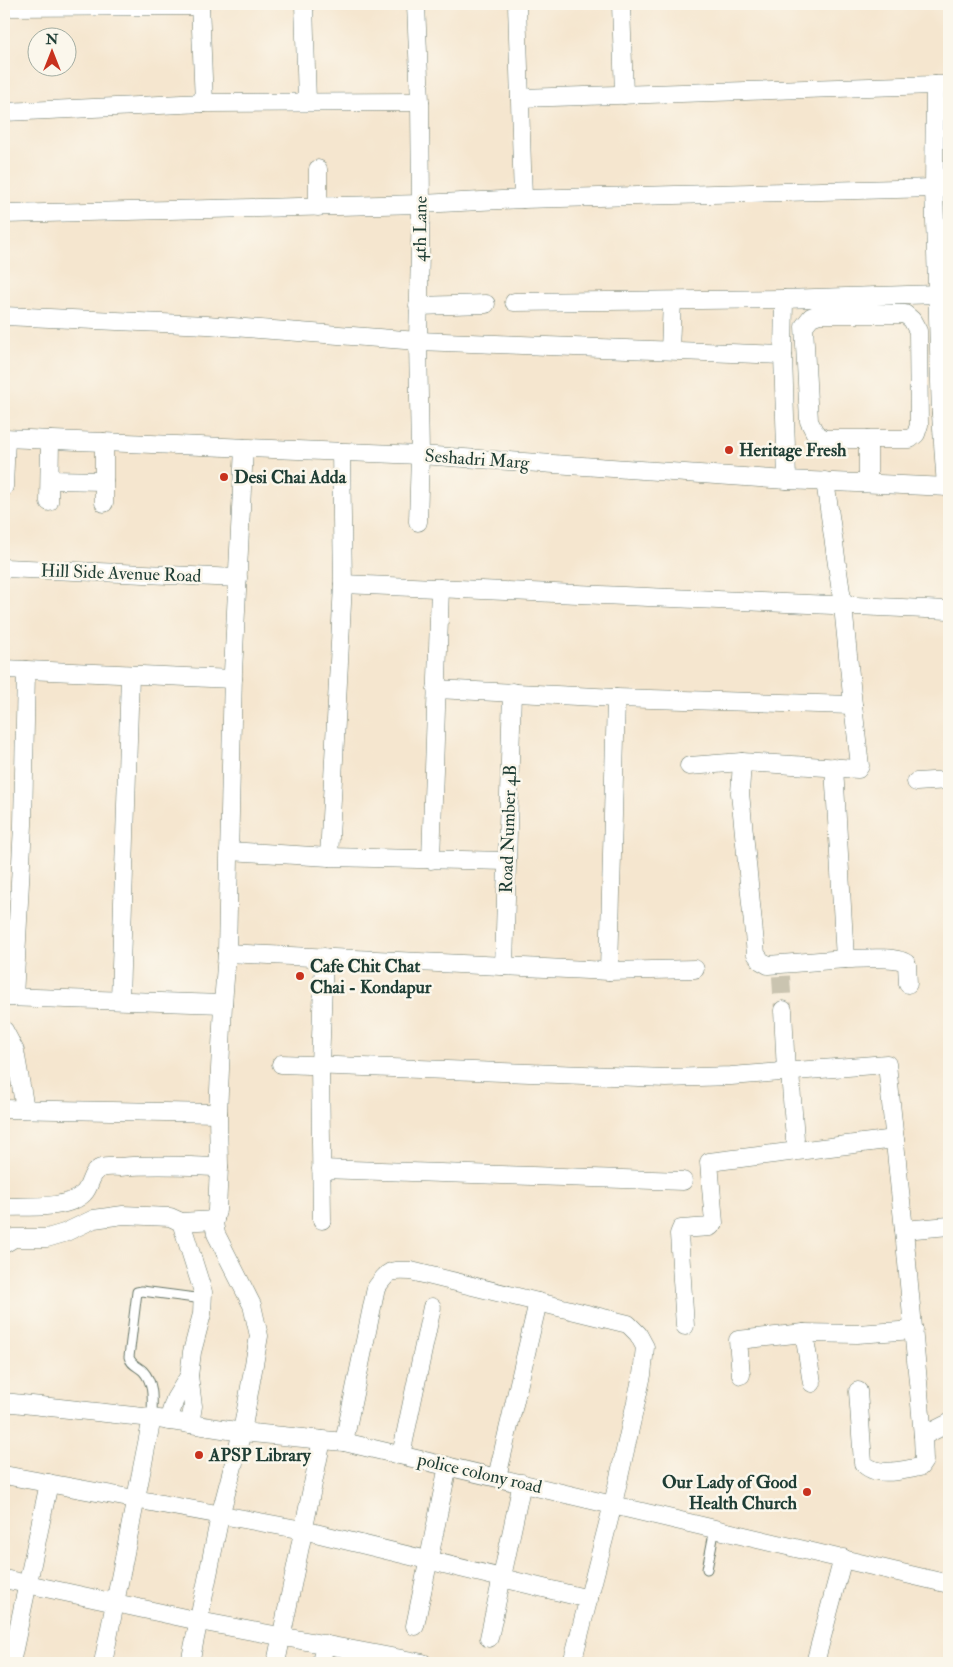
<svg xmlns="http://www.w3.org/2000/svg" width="953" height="1667" font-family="'IM FELL Double Pica',serif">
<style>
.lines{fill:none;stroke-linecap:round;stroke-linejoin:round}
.street-tunnel{stroke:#cac4b0;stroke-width:18;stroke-dasharray:18 9;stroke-linecap:butt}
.lane-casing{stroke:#6a786a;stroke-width:11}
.street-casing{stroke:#6a786a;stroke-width:19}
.lane{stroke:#fff;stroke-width:9}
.street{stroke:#fff;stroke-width:18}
.poi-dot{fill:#c8321e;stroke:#fbf7ec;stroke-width:2}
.labels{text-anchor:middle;stroke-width:5;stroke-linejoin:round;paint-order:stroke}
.street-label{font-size:18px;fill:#1f3d34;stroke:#fbf7ec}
.poi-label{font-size:18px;font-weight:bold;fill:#1f3d34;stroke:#fbf7ec;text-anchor:start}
</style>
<rect width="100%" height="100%" fill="#fbf7ec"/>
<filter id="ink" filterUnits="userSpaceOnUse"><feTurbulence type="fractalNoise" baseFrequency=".02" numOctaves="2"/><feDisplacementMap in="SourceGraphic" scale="10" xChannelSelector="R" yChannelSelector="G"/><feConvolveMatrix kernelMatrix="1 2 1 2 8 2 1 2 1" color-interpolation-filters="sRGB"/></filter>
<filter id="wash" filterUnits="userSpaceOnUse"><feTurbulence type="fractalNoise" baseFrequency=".0096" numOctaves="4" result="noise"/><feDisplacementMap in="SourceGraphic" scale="20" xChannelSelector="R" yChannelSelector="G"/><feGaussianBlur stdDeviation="1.12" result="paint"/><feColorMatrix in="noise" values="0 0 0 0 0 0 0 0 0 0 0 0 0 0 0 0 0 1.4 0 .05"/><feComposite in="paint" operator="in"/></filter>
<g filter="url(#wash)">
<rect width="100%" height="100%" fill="#f5e6cf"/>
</g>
<g filter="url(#ink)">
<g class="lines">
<!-- street-tunnel -->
<path class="street-tunnel" d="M781,976L783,1010"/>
<!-- lane casing -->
<g class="lane-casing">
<g id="lane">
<path d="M152,1418C152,1402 155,1384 143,1371C138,1366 131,1365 129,1357L137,1292L142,1291L203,1299"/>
<path d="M707,1569L715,1528"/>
</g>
</g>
<!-- street casing -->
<g class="street-casing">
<g id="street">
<path d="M200,4L204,103"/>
<path d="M304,4L307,102"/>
<path d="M416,4L420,102L421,204L418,341L420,455L418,522"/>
<path d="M517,4L523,199"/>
<path d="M621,4L624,95"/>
<path d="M4,7L200,6"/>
<path d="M949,85H935L934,188L941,414L949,408"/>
<path d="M520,98L935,85"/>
<path d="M4,112L204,103L420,102"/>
<path d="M318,169V207"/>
<path d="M4,214L421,204L523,199L934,188"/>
<path d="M784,299L783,355L787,480"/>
<path d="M514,302L784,299L938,294"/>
<path d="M418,306L486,304"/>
<path d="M819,314H905L912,320L918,331L919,425L916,434L910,439H824L815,433L809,421L804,326L811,317Z"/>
<path d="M4,316L207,325L418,341L783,355"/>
<path d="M670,350L672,301"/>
<path d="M941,414L946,487"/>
<path d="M4,438L420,455L787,480L949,487"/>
<path d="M868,439V483"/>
<path d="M244,448L233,672L227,953L609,971L695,969"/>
<path d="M50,480L104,481"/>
<path d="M4,487L6,438"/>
<path d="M49,502L50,440"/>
<path d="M104,503V442"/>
<path d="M4,568L238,578"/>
<path d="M343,584L949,610"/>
<path d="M4,669L233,679"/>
<path d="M436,689L616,698L853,705L843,606L825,481"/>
<path d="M742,762L740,793L756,954L761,961L768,965L845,959L834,767"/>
<path d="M689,766L742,762L858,769L860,766L853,705"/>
<path d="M916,782L949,780"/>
<path d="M229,851L329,857L507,861"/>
<path d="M329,857L343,584L341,452"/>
<path d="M431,860L440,588"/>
<path d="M845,959C858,959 898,955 907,964L908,984"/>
<path d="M504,966L512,692"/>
<path d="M609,971L616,698"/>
<path d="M4,997L223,1004"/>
<path d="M14,997L23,825L26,670"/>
<path d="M120,1000L130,675"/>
<path d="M783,1010L786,1072"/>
<path d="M4,1030L15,1051L25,1109"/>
<path d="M281,1064L666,1078L731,1076L887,1064L904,1230L923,1436L949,1423"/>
<path d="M790,1072L795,1139"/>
<path d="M4,1109L218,1113"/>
<path d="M321,1169L683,1181"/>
<path d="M4,1207C26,1206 68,1210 84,1193C91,1186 90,1172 101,1168C107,1166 114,1167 120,1167C153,1164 186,1166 219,1167"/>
<path d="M322,1220L320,1064L324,957"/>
<path d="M181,1222L203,1292L202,1314L192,1352L189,1376L193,1406L190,1424"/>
<path d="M904,1230L949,1226"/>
<path d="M4,1244L14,1238H47L64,1233L94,1219L123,1215L170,1217L181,1222L215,1220"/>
<path d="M685,1326L679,1234L681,1229L710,1227L714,1223L709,1162L895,1139"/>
<path d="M804,1333L812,1383"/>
<path d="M741,1375L738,1340L804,1333L857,1334L914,1330"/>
<path d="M858,1391L863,1463C876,1478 903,1470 920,1467L924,1461L923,1436"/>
<path d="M4,1402L152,1418L242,1432L344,1442L949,1584"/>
<path d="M168,1421L175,1399L189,1376"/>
<path d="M344,1442L376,1288C389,1270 389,1270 411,1271L628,1324L638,1334L645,1347L642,1375L613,1504L572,1663"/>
<path d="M401,1455L432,1307"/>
<path d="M4,1475L303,1530L589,1599"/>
<path d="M497,1477L538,1302"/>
<path d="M4,1579L199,1621L423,1663"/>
<path d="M415,1626L448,1466"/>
<path d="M489,1638L522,1483"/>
<path d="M11,1663L49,1483"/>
<path d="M103,1663L152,1418"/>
<path d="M190,1663L220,1516L242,1432L259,1336L252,1305L216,1234L214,1223L217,1210L219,1167L218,1113L223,1004L227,953"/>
<path d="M276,1663L322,1440"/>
<path d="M321,1663L325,1644"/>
<path d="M815,1663L843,1558"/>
</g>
</g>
<!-- lane -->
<use href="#lane" class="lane"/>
<!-- street -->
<use href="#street" class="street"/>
</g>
</g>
<!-- markers -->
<g class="poi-dot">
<circle cx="729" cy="450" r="5"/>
<circle cx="224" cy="477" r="5"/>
<circle cx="300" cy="976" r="5"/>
<circle cx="199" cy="1455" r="5"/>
<circle cx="807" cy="1492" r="5"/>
</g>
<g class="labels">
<!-- street labels -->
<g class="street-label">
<text transform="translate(420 229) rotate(-89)" y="6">4th Lane</text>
<text transform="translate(477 459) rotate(4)" y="6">Seshadri Marg</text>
<text transform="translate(121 573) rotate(2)" y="6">Hill Side Avenue Road</text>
<text transform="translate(508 829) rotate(-88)" y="6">Road Number 4B</text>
<text transform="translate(480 1473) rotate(13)" y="6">police colony road</text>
</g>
<!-- poi labels -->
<g class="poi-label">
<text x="739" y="456">Heritage Fresh</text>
<text x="234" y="483">Desi Chai Adda</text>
<text x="310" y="972">Cafe Chit Chat<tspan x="310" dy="21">Chai - Kondapur</tspan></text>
<text x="209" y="1461">APSP Library</text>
<text x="797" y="1488" text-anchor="end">Our Lady of Good<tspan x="797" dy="21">Health Church</tspan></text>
</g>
</g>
<!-- margin -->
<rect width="953" height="1667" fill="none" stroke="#fbf7ec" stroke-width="20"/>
<!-- north arrow -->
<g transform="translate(52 52)"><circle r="24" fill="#fbf7ec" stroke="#a3ada2"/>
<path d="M0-4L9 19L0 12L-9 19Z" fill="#c8321e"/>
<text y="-8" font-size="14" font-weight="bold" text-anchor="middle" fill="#1f3d34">N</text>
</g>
</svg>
